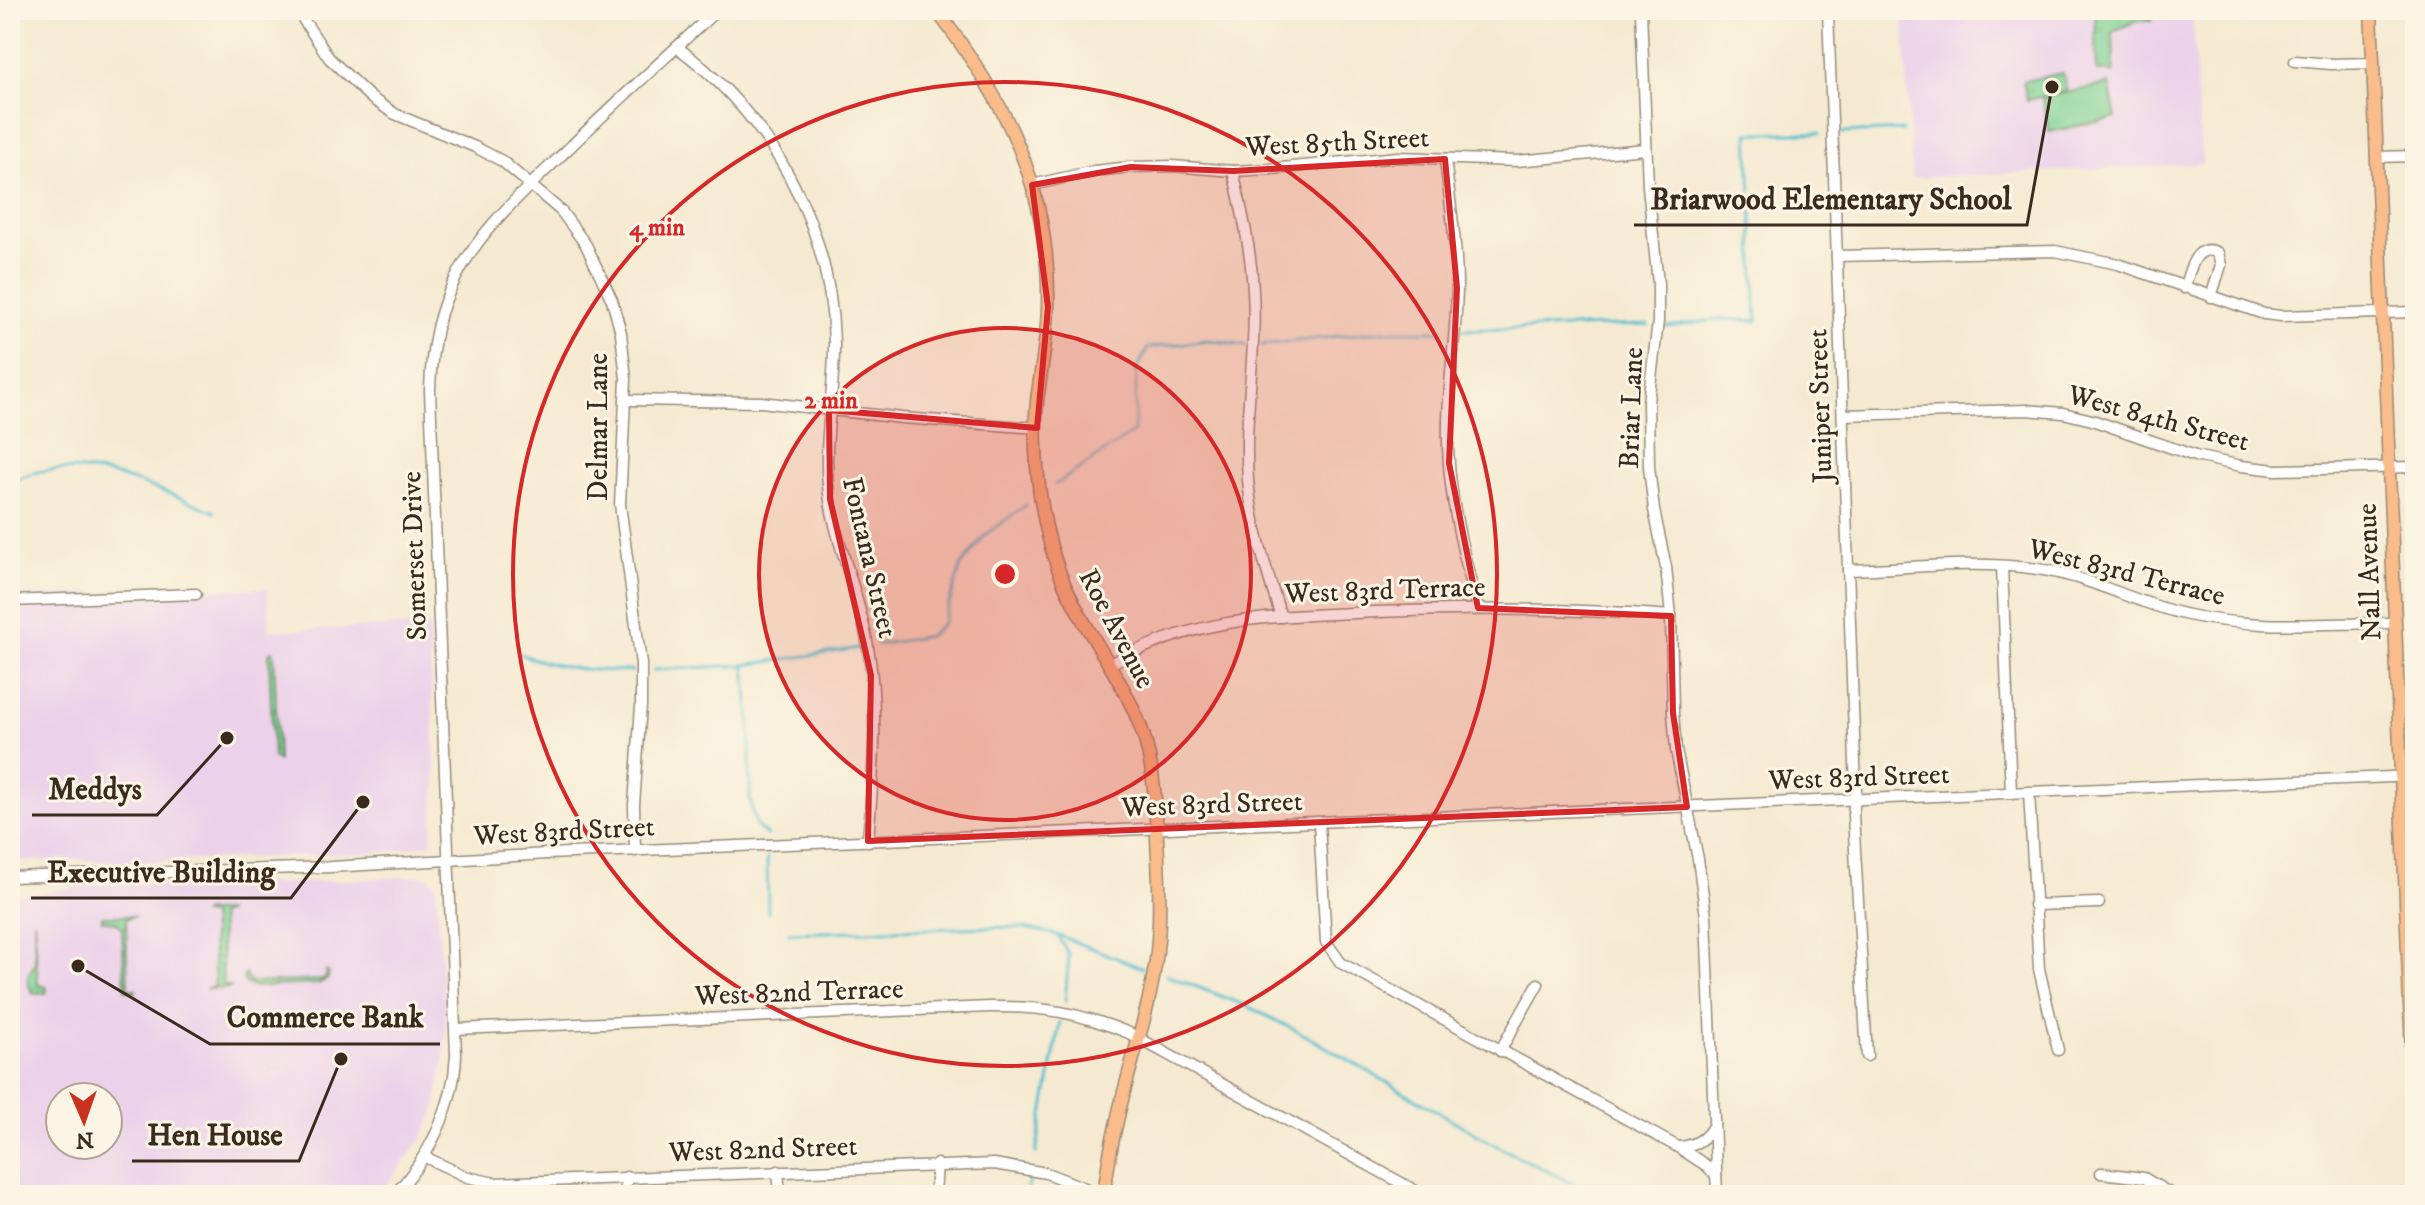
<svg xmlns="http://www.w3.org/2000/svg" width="2425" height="1205" font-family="'IM FELL DW Pica',serif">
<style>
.built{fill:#ecd1ea;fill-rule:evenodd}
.grass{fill:url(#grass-tufts);stroke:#5c7e58;stroke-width:2}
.pitch{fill:#7ed193;stroke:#5c7e58;stroke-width:2}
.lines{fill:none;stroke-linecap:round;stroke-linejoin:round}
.stream{stroke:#53bdcf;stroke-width:3}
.minor-casing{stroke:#988a78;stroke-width:13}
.major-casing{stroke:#988a78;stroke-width:15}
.minor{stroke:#fff;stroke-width:10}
.major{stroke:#f9bc8a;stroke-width:12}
.marked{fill:#d62828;fill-opacity:0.2;stroke:#d62828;stroke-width:6;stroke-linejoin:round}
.ring{fill:none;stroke:#d62828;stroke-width:4}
.labels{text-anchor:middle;stroke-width:6;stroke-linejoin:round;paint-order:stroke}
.street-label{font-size:28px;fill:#3b2a1e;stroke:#fcf5e5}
.centre{fill:#d62828;stroke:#fcf5e5;stroke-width:4}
.ring-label{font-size:24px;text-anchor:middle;font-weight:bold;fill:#d62828;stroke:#fcf5e5;stroke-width:6;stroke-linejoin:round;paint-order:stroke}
.leader{fill:none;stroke:#3b2a1e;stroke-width:3}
.callout-dot{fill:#3b2a1e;stroke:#fcf5e5;stroke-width:3}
.callout-label{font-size:30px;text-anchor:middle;font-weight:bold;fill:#3b2a1e;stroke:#fcf5e5;stroke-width:6;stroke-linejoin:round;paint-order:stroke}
</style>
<defs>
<pattern id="grass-tufts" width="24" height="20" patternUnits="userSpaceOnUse" patternTransform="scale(2)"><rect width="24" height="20" fill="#7ed193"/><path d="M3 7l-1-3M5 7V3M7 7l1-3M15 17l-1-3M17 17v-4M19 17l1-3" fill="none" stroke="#68aa77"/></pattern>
</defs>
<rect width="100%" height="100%" fill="#fcf5e5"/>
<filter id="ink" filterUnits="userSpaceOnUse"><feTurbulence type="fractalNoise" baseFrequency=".0125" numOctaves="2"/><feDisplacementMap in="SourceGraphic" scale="16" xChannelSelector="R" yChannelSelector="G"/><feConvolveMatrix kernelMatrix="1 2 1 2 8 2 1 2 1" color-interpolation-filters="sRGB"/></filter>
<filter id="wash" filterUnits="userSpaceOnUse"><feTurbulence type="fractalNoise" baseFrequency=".006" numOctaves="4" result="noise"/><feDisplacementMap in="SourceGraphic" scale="32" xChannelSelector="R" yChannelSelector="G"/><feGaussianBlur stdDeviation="1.8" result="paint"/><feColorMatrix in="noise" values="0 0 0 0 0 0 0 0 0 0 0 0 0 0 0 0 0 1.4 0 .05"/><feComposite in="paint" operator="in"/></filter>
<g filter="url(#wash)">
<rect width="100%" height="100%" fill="#f5ead1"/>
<!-- built -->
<g class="built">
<path d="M1903,10H2192L2202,164L1912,178Z"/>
<path d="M268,588L270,631L429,625L436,785L431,844L384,852L122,863L73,859L10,862V597Z"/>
<path d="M416,876L430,877L436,885L446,1033L444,1057L435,1112L420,1141L379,1195H10V895L41,893L87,886L253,880L277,884ZM60,1097H108V1145H60Z"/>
</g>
<!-- grass -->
<g class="grass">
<path d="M2095,10H2152V21H2137L2113,31L2114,72H2097Z"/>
<path d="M2063,73L2067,91L2027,100L2023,81Z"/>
<path d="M271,651L274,652L278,761L273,758L269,654Z"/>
<path d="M205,912H228L220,915L223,985L231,986L230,988L206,989L215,986L211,915L203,914Z"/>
<path d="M102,916H135L126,919L128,989H136V992L125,990L122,929L117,923L102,920Z"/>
<path d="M34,920L38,985L47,987L46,993L34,994L29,987L28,975L35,963Z"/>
<path d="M326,971L329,973L328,979L318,984L253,987L245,983L243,977L245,974L250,983L321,980L326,978Z"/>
</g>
<!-- pitch -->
<path class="pitch" d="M2109,84L2116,118L2049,132L2042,98Z"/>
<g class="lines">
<!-- stream -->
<g class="stream">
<path d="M1842,133L1903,130"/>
<path d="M1668,327L1722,319L1757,321L1748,133H1820"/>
<path d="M1463,330L1648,325"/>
<path d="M1263,345L1381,331H1442"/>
<path d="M10,483C17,480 25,475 33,473C94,458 160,490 215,512"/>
<path d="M1055,485L1134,432L1137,369L1148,348L1208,340L1246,345"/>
<path d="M877,645L929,636L943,623L961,566L985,535L1026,505"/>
<path d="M517,653C559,669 588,671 632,671"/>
<path d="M745,665L860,648"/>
<path d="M653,670L745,665L750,722V800L756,826L767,835"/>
<path d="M767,858L768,912"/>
<path d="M789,933L992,927L1025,928L1057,935L1143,968"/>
<path d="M1058,936L1069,955L1065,1001"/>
<path d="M1166,975L1247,1006L1307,1036L1497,1146L1596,1195"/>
<path d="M1036,1153L1060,1022"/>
<path d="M1025,1195L1031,1177"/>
</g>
</g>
</g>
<g filter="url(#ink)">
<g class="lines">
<!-- minor casing -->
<g class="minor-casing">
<g id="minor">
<path d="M297,10L329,58L371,98L395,114L475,147L502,161L561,211L586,245L612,300L621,333L626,379L620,504L641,664V706L634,805L635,851"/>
<path d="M1641,10L1648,186L1658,284V322L1648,402L1649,467L1654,510L1666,567L1671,616L1673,713L1676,750L1698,859L1706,916L1717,1195"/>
<path d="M1828,10L1856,790L1853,815L1867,1056"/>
<path d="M677,47C771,117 831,225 834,342C835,393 822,443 829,494C836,546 860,595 868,647C879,711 873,776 868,841"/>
<path d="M2295,61L2331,64L2374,63"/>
<path d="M2376,157L2415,156"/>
<path d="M1445,159C1450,202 1457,245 1457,287C1456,347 1444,405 1449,465C1453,514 1465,561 1478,608"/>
<path d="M1233,171C1242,210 1251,250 1253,291C1257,354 1243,417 1248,480C1252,527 1267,572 1281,617"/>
<path d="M1032,185L1094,171L1131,167L1173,166L1233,171L1271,169L1398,157L1517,161L1645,149"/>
<path d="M1837,256L2055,251L2118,264L2264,314L2281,316L2415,312"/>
<path d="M2184,288C2190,271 2195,241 2218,253L2221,265L2211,297"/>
<path d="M625,400L761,402L902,418L1037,428"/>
<path d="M1843,415L2026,410L2063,413L2092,420L2195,456L2241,466L2276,470L2415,467"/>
<path d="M2002,566L2011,793"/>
<path d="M1848,570C1910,568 1975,560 2037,569C2089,576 2137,604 2188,615C2260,630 2322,623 2394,623"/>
<path d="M10,601L196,594"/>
<path d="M1110,664C1201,614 1277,617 1377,612C1476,608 1573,608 1671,616"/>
<path d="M2029,792L2039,969L2058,1050"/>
<path d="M1319,823L1326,942L1341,963L1678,1147L1707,1166L1716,1176"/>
<path d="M10,877L331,867L547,854L2415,776"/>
<path d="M2034,905L2099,903"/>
<path d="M456,1029L990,1007C1043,1006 1080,1013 1129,1033L1423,1195"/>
<path d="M1500,1051L1538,984"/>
<path d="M1678,1147C1695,1146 1707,1139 1714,1124"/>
<path d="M425,1157L467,1177L495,1183L994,1164L1046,1173L1103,1195"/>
<path d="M778,1171L780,1195"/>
<path d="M2101,1173L2144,1178L2173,1195"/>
<path d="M394,1195C429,1158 454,1107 456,1055L430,391C431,356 435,322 450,290C475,233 522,193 566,151C615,103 666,57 717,10"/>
<path d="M626,1195V1177"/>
<path d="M935,1195L937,1164"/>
</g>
</g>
<!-- major casing -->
<g class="major-casing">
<g id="major">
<path d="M936,10C1006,100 1051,190 1048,308C1047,339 1041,370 1037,401C1034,431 1036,464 1040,494C1045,528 1054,565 1070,596C1094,645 1129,687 1145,740C1154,772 1156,805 1157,839C1159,876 1161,914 1157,951C1151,1009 1129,1064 1117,1121C1111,1145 1107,1170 1104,1195"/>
<path d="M2371,10L2415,1132"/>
</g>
</g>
<!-- minor -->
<use href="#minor" class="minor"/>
<!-- major -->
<use href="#major" class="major"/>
</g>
</g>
<!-- marked area -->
<path class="marked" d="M1445,159L1457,288L1449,463L1478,608L1671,616L1673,713L1687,807L868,841L871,675L830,499L829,410L1037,428L1048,307L1032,185L1131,167L1233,171Z"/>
<!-- distance rings -->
<circle cx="1005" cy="574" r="246" fill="#d62828" fill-opacity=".12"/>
<g class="ring">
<circle cx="1005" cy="574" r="246"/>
<circle cx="1005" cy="574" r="492"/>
</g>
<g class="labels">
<!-- street labels -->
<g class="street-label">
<text transform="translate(1337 141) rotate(-3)" y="10">West 85th Street</text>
<text transform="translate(1819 406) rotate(-92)" y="10">Juniper Street</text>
<text transform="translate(1630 408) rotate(-88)" y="10">Briar Lane</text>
<text transform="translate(2159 417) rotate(15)" y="10">West 84th Street</text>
<text transform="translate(597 427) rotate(-90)" y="10">Delmar Lane</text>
<text transform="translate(413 556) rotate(-92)" y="10">Somerset Drive</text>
<text transform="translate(871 557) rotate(77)" y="10">Fontana Street</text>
<text transform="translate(2127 571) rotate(14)" y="10">West 83rd Terrace</text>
<text transform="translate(2368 572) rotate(-92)" y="10">Nall Avenue</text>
<text transform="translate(1385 589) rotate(-2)" y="10">West 83rd Terrace</text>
<text transform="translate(1118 628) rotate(62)" y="10">Roe Avenue</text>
<text transform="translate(1859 776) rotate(-2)" y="10">West 83rd Street</text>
<text transform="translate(1212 803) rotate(-2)" y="10">West 83rd Street</text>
<text transform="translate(564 830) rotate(-3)" y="10">West 83rd Street</text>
<text transform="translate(799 991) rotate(-2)" y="10">West 82nd Terrace</text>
<text transform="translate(763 1148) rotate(-2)" y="10">West 82nd Street</text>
</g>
</g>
<circle cx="1005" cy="574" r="12" class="centre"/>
<g class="ring-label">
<text x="657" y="235">4 min</text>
<text x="831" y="408">2 min</text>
</g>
<!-- callouts -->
<path class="leader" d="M2052 87L2027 225H1634M227 738L157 815H32M363 802L291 898H31M78 966L210 1044H440M341 1059L299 1161H132"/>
<g class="callout-dot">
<circle cx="2052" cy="87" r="8"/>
<circle cx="227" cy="738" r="8"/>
<circle cx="363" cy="802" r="8"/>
<circle cx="78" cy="966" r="8"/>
<circle cx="341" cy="1059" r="8"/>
</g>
<g class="callout-label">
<text x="1831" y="209">Briarwood Elementary School</text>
<text x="95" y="799">Meddys</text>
<text x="161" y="882">Executive Building</text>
<text x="325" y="1027">Commerce Bank</text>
<text x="215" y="1145">Hen House</text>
</g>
<!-- margin -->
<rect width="2425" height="1205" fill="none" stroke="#fcf5e5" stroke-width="40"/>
<!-- north arrow -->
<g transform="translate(84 1121) rotate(178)"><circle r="38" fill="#fcf5e5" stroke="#afa495" stroke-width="2"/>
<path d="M0-6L14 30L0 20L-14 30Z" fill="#c8321e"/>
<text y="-12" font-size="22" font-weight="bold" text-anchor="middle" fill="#3b2a1e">N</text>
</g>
</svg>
